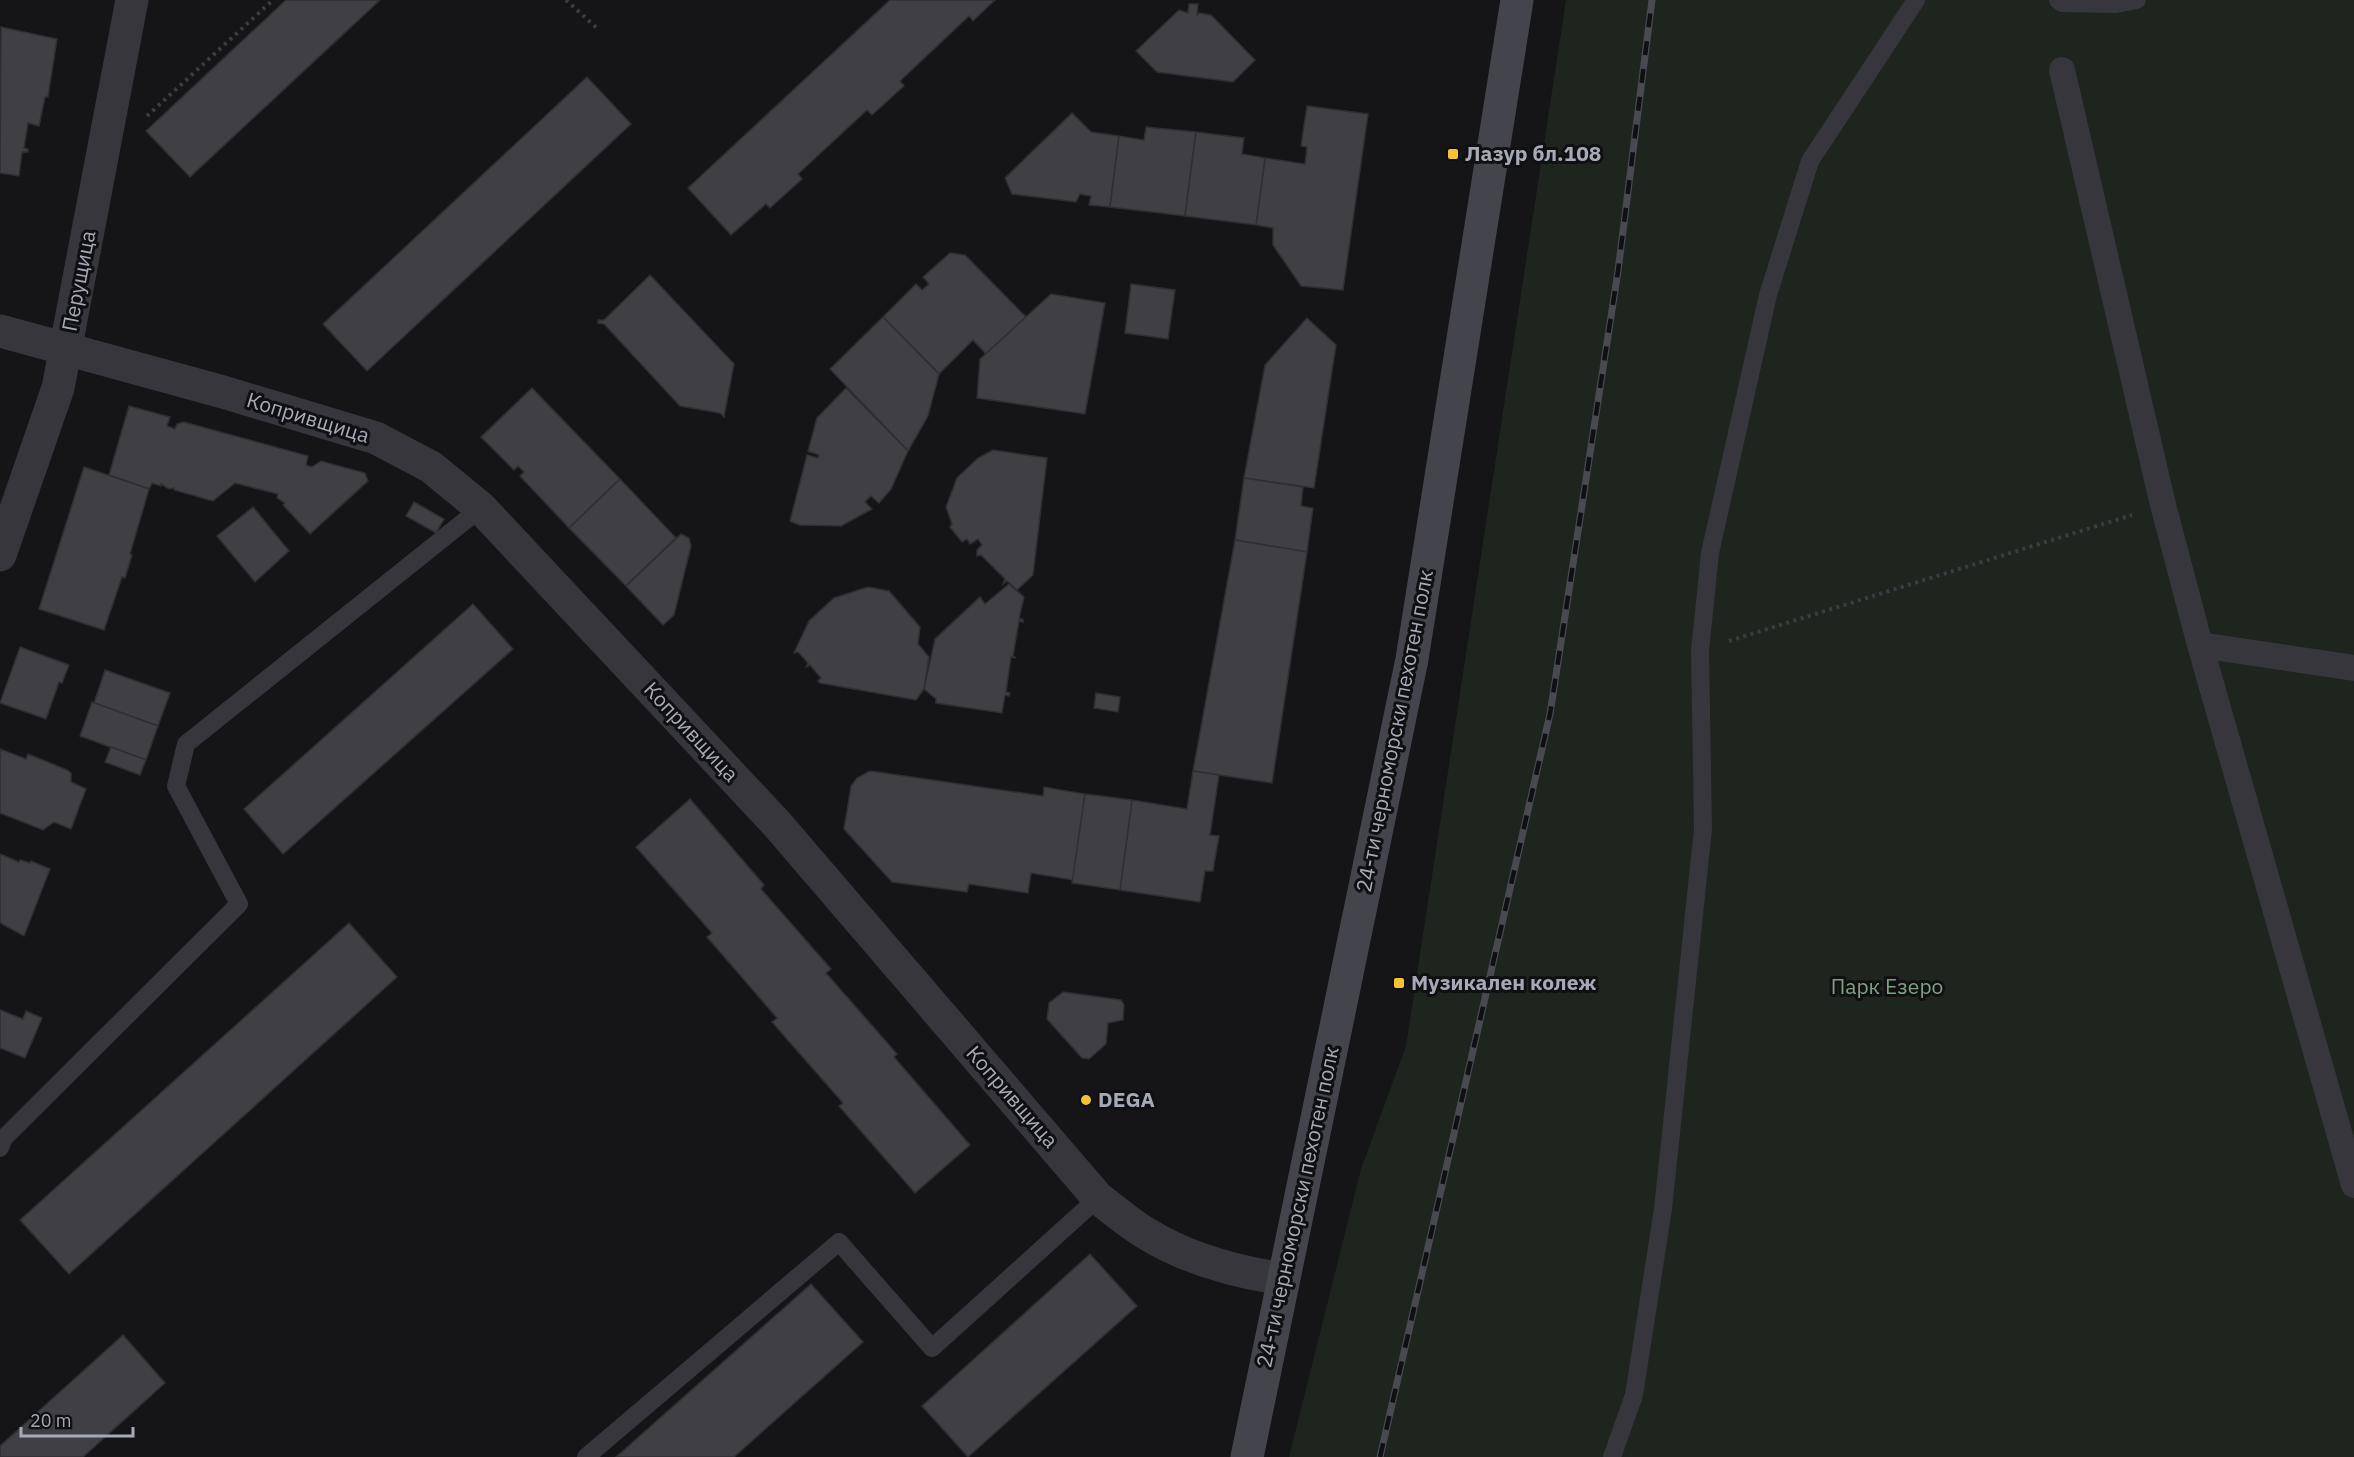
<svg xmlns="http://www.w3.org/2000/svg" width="2354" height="1457" font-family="'IBM Plex Sans',sans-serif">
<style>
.green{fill:#1d251e}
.building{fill:#3f3f44;stroke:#2f2f33;stroke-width:1.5}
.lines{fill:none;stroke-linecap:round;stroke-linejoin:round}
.path{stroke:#3c3d43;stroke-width:4;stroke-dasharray:3 4.5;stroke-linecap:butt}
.service{stroke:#36363c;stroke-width:18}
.pedestrian{stroke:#36363c;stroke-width:26}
.minor{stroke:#36363c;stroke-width:33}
.secondary{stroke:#44454c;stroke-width:33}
.rail-casing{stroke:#494a51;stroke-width:7}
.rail{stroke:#101012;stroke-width:4.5;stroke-dasharray:14;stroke-linecap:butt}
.poi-dot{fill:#f3c330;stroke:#101012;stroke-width:2}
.labels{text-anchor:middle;stroke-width:6;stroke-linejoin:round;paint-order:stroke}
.poi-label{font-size:21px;font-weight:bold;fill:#a6aab7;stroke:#101012;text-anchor:start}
.street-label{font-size:21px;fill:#a6aab7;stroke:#101012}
.park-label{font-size:21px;fill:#7da283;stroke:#101012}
</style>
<rect width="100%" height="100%" fill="#151517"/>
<!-- green -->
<path class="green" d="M1566,0H2354V1457H1289L1361,1169L1406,1046Z"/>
<!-- building -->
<g class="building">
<path d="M286,0H380L190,177L146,131Z"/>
<path d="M890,0H995L973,21L969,16L900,81L904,86L872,115L867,110L798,174L802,179L770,208L766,204L731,235L688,188Z"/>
<path d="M1189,4H1198L1197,15L1199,13L1211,15L1255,60L1233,82L1157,72L1136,51L1179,10L1188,13Z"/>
<path d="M1,27L57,39L48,97H45L39,126L28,123L24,148L28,149V152H22L19,176L0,173Z"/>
<path d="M587,77L631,124L367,371L323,324Z"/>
<path d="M1307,106L1368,114L1343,290L1301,286L1273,245V228L1256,225L1265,158L1305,164L1307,147L1301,146Z"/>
<path d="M1072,113L1091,132L1119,136L1110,207L1089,205L1091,196L1080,194L1076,202L1012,194L1005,178Z"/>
<path d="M1146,127L1196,132L1185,216L1110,207L1119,136L1144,140Z"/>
<path d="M1196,132L1244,138L1242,154L1265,158L1256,225L1185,216Z"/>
<path d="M950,253L965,255L1027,318L986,354L973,340L939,374L883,317L916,284L922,290L929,284L923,277Z"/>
<path d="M650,275L734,364L724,417L720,413L680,406L604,324L598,323V320H604Z"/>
<path d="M1131,284L1175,290L1168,339L1125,333Z"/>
<path d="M1051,294L1105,303L1085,414L977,398L980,359Z"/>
<path d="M883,317L939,374L928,416L908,451L830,369Z"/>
<path d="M1307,318L1336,345L1314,488L1244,478L1265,365Z"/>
<path d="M532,388L620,479L569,528L520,476L524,472L518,466L514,470L481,437Z"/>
<path d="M846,388L908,451L891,489L879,503L871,496L865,502L872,509L841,526L799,525L790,521L807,455L818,458L819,455L808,451L817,418Z"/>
<path d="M129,406L170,417L167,426L175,429L177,424L184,422L308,456L306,465L312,467L321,461L365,473L368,481L310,534L283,505L285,503L277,498L278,494L235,483L213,501L174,490V488L169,489L161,484V486L152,483L149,489L109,475Z"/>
<path d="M993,450L1047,458L1033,575L1017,590L1007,581L1003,584L1005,579L981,555L977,556V550L982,545L978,539L970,544L967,539L962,542L950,527L952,524L946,507L957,478L978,458Z"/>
<path d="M84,467L149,489L130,554L132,555L125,578L122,577L104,630L39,609Z"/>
<path d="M1244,478L1303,487L1301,506L1313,508L1307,552L1235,540Z"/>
<path d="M620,479L676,538L626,586L569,528Z"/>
<path d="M414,502L444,519L436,533L406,516Z"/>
<path d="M253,507L289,551L255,582L217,536Z"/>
<path d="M681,534L689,538L691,546L674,615L663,625L626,586Z"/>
<path d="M1235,540L1307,552L1272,783L1193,771Z"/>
<path d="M1009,584L1024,597L1019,619H1023V622L1019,621L1013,656L1016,658L1011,657L1006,692L1010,693L1009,696L1005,695L1002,713L936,703V699L924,689L935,639L980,597L985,604Z"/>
<path d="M868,587L889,591L920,627L918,644L929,657L924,689L916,700L820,683L818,681L821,678L810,665L806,667L808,663L798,652L794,653L809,621L834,598Z"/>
<path d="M473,604L513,649L283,854L244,809Z"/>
<path d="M20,647L69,665L62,683L59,682L46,719L0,703Z"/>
<path d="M105,670L170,693L158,726L94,703Z"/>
<path d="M1096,693L1120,697L1118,712L1094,708Z"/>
<path d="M92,702L158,726L146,760L80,736Z"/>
<path d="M111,747L146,760L140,775L105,762Z"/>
<path d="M0,749L26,759L28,754L67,770L71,773V782L86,789L71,829L54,822L43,830L0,813Z"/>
<path d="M870,771L1043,796L1044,787L1085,794L1073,880L1031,873L1028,893L969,884L967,892L892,882L844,829L851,786L857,778Z"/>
<path d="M1193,771L1219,775L1210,835L1219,836L1213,871H1205L1200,902L1120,890L1132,800L1187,809Z"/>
<path d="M1085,794L1132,800L1120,890L1072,883Z"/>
<path d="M690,799L764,885L761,889L831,969L826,973L897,1054L894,1057L970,1145L915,1193L839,1106L843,1103L772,1022L777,1018L707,937L712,933L636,847Z"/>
<path d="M0,854L19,862L20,860L30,863L31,861L50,869L24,936L0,923Z"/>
<path d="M349,923L397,977L69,1274L20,1220Z"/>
<path d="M1063,992L1121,1000L1124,1005L1123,1020L1108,1023L1106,1044L1089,1059L1082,1058L1047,1019L1049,1003Z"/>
<path d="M0,1010L23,1019L26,1011L42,1018L25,1058L0,1048Z"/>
<path d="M1090,1254L1137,1306L968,1457L922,1406Z"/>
<path d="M811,1284L863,1342L734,1457H616Z"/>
<path d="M123,1335L165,1383L83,1457H0V1446Z"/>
</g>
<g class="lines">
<!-- path -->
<g class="path">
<path d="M566,0L598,29"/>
<path d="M147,116L273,0"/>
<path d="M1729,641L2132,515"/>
</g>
<!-- service -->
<g class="service">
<path d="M2058,0L2062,3L2116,4L2137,0"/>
<path d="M0,1148L4,1138L239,904L176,786L186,744L481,508"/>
<path d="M586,1457L839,1242L932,1348L1098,1198"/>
<path d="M1612,1457L1634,1395L1663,1209L1703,829L1700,651L1710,553L1768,295L1810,161L1916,0"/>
</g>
<!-- pedestrian -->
<g class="pedestrian">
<path d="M2062,70L2163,505L2200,645L2354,1185"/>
<path d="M2200,645L2354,668"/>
</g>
<!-- minor -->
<g class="minor">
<path d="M0,331L223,392L376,438L431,467L481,508L777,824L1098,1198C1114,1210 1130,1224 1147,1234C1188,1259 1236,1272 1283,1279"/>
<path d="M0,555L58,388L132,0"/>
</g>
<!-- secondary -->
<path class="secondary" d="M1247,1457L1412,659L1517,0"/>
<!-- rail casing -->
<g class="rail-casing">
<path id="rail" d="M1380,1457L1550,714L1618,271L1652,0"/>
</g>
<!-- rail -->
<use href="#rail" class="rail"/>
</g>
<!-- markers -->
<g class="poi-dot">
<rect x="1447" y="148" width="12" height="12" rx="3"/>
<rect x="1393" y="977" width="12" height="12" rx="3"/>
<circle cx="1086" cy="1100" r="6"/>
</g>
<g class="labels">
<!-- poi labels -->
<g class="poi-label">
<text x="1465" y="161">Лазур бл.108</text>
<text x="1411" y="990">Музикален колеж</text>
<text x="1098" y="1107">DEGA</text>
</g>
<!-- street labels -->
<g class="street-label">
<text transform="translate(79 281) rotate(-79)" y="7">Перущица</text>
<text transform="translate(308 418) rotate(17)" y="7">Копривщица</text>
<text transform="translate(1395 731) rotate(-79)" y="7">24-ти черноморски пехотен полк</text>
<text transform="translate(691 732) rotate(47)" y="7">Копривщица</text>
<text transform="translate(1012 1097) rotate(49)" y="7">Копривщица</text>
<text transform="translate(1298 1207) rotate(-78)" y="7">24-ти черноморски пехотен полк</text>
</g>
<!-- park labels -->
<g class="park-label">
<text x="1887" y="994">Парк Езеро</text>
</g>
</g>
<!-- scale -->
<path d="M21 1427v9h112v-9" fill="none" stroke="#a6aab7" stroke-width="3"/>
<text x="30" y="1427" font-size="18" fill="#a6aab7" stroke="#101012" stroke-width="4.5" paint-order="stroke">20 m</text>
</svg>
